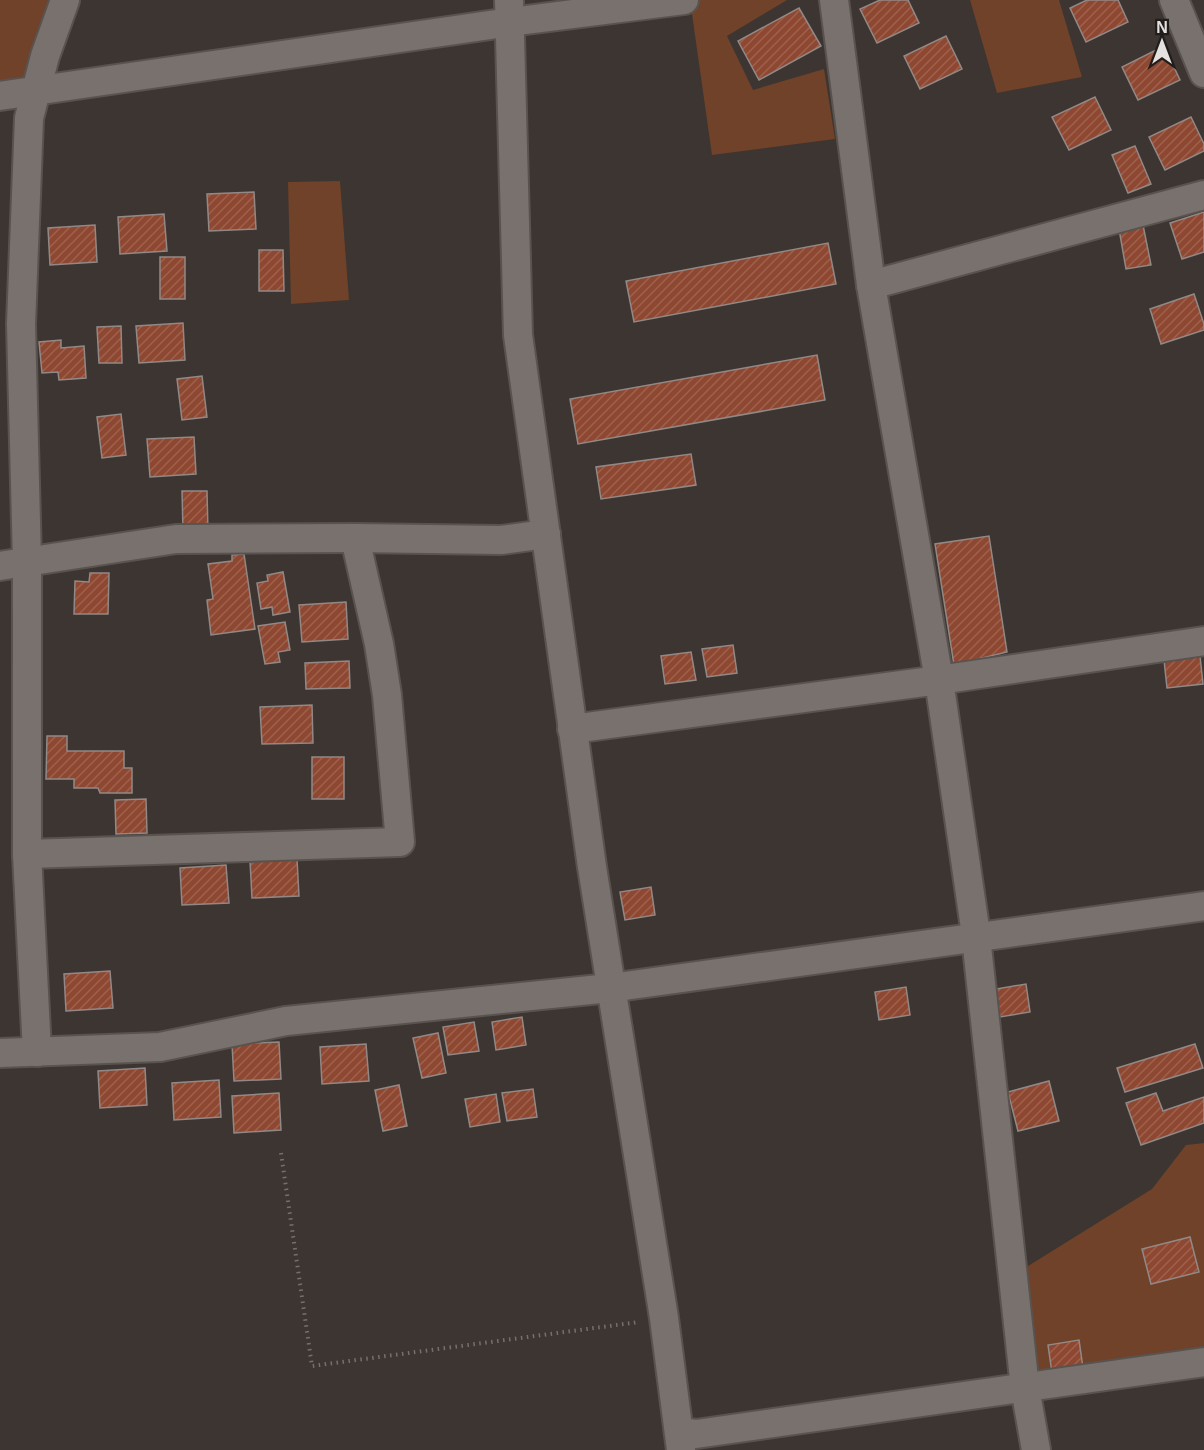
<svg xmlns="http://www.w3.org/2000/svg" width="1204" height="1450" font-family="Arial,sans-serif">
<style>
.green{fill:#6f4229}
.building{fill:url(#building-hatch);stroke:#928987;stroke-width:1.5}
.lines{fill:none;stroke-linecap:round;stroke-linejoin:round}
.minor-casing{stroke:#595350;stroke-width:32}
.path{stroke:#76706c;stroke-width:4;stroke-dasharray:1.5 4.5;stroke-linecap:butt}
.minor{stroke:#79716d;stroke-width:28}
</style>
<defs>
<pattern id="building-hatch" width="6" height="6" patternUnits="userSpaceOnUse" patternTransform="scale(1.5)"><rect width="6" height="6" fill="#8e4731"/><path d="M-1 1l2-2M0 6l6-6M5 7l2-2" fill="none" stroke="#9e614e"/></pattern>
</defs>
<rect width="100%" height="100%" fill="#3c3531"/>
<!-- green -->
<g class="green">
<path d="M0,0H55L31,80L0,85Z"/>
<path d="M690,0H787L727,36L753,90L824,69L835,139L712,155Z"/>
<path d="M970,0H1059L1082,77L997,93Z"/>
<path d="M340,181L349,300L291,304L288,182Z"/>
<path d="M1204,1143V1362L1025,1388L1012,1276L1152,1189L1186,1145Z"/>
</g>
<!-- building -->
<g class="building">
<path d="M880,0H908L919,23L877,43L860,9Z"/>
<path d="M1087,0H1118L1128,22L1086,42L1070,8Z"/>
<path d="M799,8L821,46L759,80L738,41Z"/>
<path d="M946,36L962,69L920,89L904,56Z"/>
<path d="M1164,46L1180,80L1138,100L1122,67Z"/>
<path d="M1095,97L1111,130L1069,150L1052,117Z"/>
<path d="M1191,117L1204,144V151L1165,170L1149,137Z"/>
<path d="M1135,146L1151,184L1128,193L1112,155Z"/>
<path d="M254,192L256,229L209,231L207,194Z"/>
<path d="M1204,212V252L1182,259L1170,223Z"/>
<path d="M164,214L167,251L120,254L118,217Z"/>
<path d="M95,225L97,262L50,265L48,228Z"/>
<path d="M1143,225L1151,265L1126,269L1119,229Z"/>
<path d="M828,243L836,284L634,322L626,281Z"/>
<path d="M259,250H283L284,291H259Z"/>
<rect x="160" y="257" width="25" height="42"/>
<path d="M1194,294L1204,324V330L1161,344L1150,309Z"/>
<path d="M183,323L185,360L139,363L136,326Z"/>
<path d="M121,326L122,363H99L97,327Z"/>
<path d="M61,340V348L84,346L86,378L59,380L58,372L42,373L39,342Z"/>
<path d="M817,355L825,400L578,444L570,399Z"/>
<path d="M202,376L207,417L182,420L177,379Z"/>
<path d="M121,414L126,455L102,458L97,417Z"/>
<path d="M194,437L196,474L150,477L147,439Z"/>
<path d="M691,454L696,485L601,499L596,467Z"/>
<path d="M182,491H207L208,532H183Z"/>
<path d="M989,536L1007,652L954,665L935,544Z"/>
<path d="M244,554L255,629L211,635L207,600L213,599L208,564L232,561V555Z"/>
<path d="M283,572L290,612L273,615L272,607L261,609L257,583L268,581L267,575Z"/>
<path d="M90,573H109L108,614H74L75,581L89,582Z"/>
<path d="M346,602L348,639L302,642L299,605Z"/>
<path d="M285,622L290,650L278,652L280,662L265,664L258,626Z"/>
<path d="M733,645L737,673L707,677L702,649Z"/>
<path d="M691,652L696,680L665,684L661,656Z"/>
<path d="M1200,656L1203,684L1167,688L1164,660Z"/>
<path d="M349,661L350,688L306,689L305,663Z"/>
<path d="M312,705L313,743L262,744L260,707Z"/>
<path d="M47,736H67V751H124V768H132V793H100L98,788H74V779H46Z"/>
<rect x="312" y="757" width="32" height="42"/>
<path d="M146,799L147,833L116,834L115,800Z"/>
<path d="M297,859L299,896L252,898L250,861Z"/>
<path d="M226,865L229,903L182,905L180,868Z"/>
<path d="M651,887L655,915L625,920L620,892Z"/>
<path d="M110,971L113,1008L66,1011L64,974Z"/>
<path d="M1026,984L1030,1012L1000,1017L996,989Z"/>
<path d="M906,987L910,1015L879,1020L875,992Z"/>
<path d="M522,1017L526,1045L496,1050L492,1022Z"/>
<path d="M474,1022L479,1051L448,1055L443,1027Z"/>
<path d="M438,1033L446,1073L422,1078L413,1038Z"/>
<path d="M279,1042L281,1079L234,1081L232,1044Z"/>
<path d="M366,1044L369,1081L322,1084L320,1047Z"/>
<path d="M1195,1044L1203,1068L1125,1092L1117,1068Z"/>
<path d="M145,1068L147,1105L100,1108L98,1071Z"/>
<path d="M219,1080L221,1117L174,1120L172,1083Z"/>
<path d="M1049,1081L1059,1121L1018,1131L1008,1092Z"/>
<path d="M399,1085L407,1126L383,1131L375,1090Z"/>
<path d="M533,1089L537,1117L507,1121L502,1093Z"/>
<path d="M279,1093L281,1130L234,1133L232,1096Z"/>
<path d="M1156,1093L1163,1111L1204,1097V1123L1141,1145L1126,1103Z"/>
<path d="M496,1094L500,1122L470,1127L465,1099Z"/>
<path d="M1190,1237L1199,1272L1151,1284L1142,1249Z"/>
<path d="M1079,1340L1083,1368L1052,1373L1048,1345Z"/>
</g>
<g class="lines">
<!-- minor casing -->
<g class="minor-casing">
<g id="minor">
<path d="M509,0L518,335L592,867L664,1318L681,1450"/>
<path d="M834,0L871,285L939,680L975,928L1025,1388L1036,1450"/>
<path d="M1174,0L1204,73"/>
<path d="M0,96L510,22L684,0"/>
<path d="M871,285L1204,195"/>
<path d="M0,566L176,539L355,538L501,540L546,534"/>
<path d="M572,729L939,680L1204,641"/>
<path d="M27,854L400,842L387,695L379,644L355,538"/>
<path d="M37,1052L27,854V562L21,324L29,118L45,56L65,0"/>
<path d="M0,1053L160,1047L286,1021L610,988L1204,906"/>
<path d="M679,1432L696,1434L1204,1362"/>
</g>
</g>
<!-- path -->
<path class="path" d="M281,1153L312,1366L639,1322"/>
<!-- minor -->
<use href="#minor" class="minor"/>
</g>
<!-- north arrow -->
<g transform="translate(1162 42)" stroke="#201d1c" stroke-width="4.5" paint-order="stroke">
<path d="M0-4.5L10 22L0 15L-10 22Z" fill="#e5e1df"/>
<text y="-9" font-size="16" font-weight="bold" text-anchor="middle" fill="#e5e1df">N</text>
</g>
</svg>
